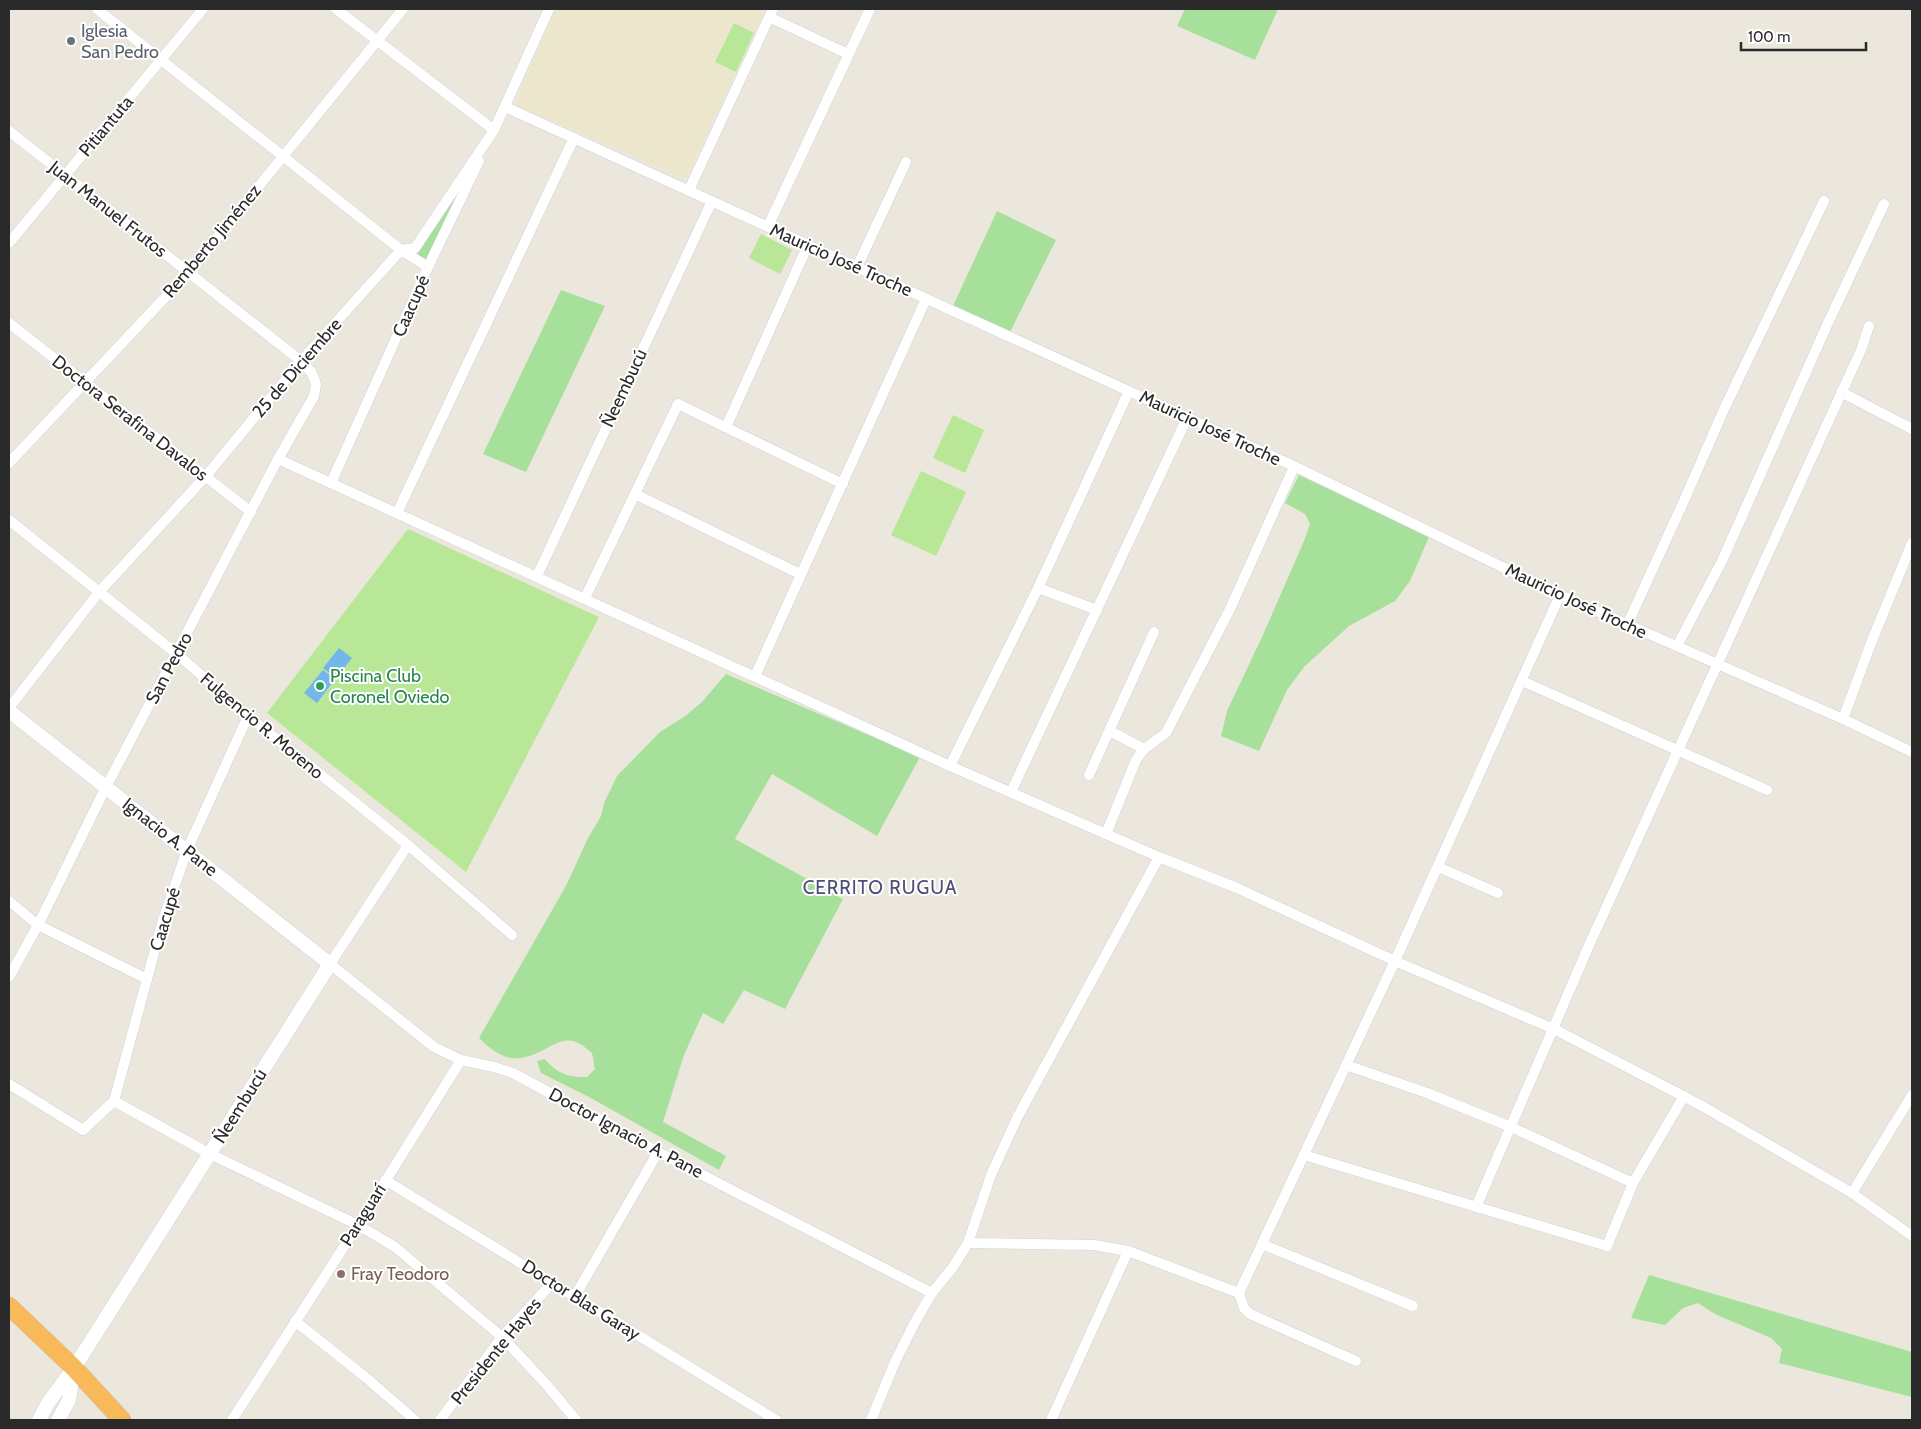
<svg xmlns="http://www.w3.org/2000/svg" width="1921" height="1429" font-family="Cabin,sans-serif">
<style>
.education{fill:#ece7cc}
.green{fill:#a7e09b}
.pitch{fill:#b8e797}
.water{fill:#73b6ea}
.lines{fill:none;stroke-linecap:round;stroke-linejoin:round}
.street-casing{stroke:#d2d2e2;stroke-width:11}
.secondary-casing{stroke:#d2d2e2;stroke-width:15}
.highway-casing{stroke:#c8c8c8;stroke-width:19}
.street{stroke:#fff;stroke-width:10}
.secondary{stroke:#fff;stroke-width:14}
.highway{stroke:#f8b95b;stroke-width:18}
.worship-dot{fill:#6b7280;stroke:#fff;stroke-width:2}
.leisure-dot{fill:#2e9e5b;stroke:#fff;stroke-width:2}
.education-dot{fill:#8d6e63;stroke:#fff;stroke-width:2}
.labels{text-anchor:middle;stroke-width:4;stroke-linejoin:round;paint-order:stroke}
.worship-label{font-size:18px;fill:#5b616d;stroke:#fff;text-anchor:start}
.street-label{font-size:18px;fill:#2a2a2a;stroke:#fff}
.leisure-label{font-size:18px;fill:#27864d;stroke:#fff;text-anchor:start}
.education-label{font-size:18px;fill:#785e54;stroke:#fff;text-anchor:start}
.neighbourhood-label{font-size:19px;letter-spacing:1px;fill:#4c4d79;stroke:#fff}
</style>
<rect width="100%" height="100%" fill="#ebe7dc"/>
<!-- education -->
<path class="education" d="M556,9H765L686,178L514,105Z"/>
<!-- green -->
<g class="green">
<path d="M1185,9H1278L1255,60L1177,26Z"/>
<path d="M469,171L427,261L417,255Z"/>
<path d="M997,211L1056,240L1010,332L952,308Z"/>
<path d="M561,290L605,306L526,472L483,454Z"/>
<path d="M1299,475L1429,537L1410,581L1395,601L1349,626L1304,667L1287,690L1259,751L1221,736L1227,711L1262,637L1304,541L1310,524L1305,514L1285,503Z"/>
<path d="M726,674L920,757L877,836L772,774L735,839L843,899L785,1009L744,990L723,1024L703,1013L684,1055L663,1122L726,1156L719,1170L589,1097L541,1073L537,1061L545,1059C556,1073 569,1078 587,1077L595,1069L592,1053C588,1050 582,1044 576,1042C565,1038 557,1043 547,1048C518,1064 503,1062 479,1038L567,884L587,840L601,816L604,803L617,776L660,732L684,717L702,702Z"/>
<path d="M1649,1275L1912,1352V1397L1779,1363L1782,1349L1771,1338L1715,1314L1698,1303L1683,1308L1665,1325L1631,1318Z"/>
</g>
<!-- pitch -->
<g class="pitch">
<path d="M734,23L754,33L736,72L715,62Z"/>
<path d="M761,234L792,250L780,274L749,258Z"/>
<path d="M953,415L984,430L965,473L933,458Z"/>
<path d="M921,471L966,492L936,556L891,535Z"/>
<path d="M408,529L599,617L466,872L267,713Z"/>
</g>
<!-- water -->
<g class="water">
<path d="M339,648L352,658L336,678L323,668Z"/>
<path d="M323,670L335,679L317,703L304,693Z"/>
</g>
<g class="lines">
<!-- street casing -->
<g class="street-casing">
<g id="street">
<path d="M97,9L401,250L428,267"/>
<path d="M336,9L494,130"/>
<path d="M769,17L848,54"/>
<path d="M505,107L1298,468L1560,595L1843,719L1912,752"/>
<path d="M9,131L301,361L312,373L316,384L314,396L278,459L106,787L38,925L9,977"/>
<path d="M689,190L773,9"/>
<path d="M768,226L870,9"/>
<path d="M9,243L203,9"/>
<path d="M857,267L906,162"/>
<path d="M9,323L251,512"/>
<path d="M1841,392L1912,429"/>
<path d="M726,427L808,245"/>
<path d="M278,459L950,766L1159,857L1237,888L1395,961L1556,1030L1704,1107L1852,1193L1912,1236"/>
<path d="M9,463L189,272L403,9"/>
<path d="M331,483L428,267L479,161"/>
<path d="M635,494L800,574"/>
<path d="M397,513L574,138"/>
<path d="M9,520L177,654L248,716L408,845L512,935"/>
<path d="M537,576L712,201"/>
<path d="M1038,588L1097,610"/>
<path d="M585,598L678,404L843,484"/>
<path d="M1627,625L1683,503L1725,407L1824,201"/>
<path d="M1677,646L1722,561L1827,325L1884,204"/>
<path d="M755,676L926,299"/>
<path d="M1522,681L1767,790"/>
<path d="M9,708L99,592L206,476L301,361L401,250L415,248L494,130L549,9"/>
<path d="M1843,719L1871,643L1912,543"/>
<path d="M1110,731L1144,749"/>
<path d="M950,766L1038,588L1129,391"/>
<path d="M1089,775L1154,632"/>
<path d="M1011,792L1187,418"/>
<path d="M1106,834L1136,760L1144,749L1166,733L1230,609L1294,467"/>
<path d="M408,845L330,964L434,1047L461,1060L494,1067L513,1073L658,1152L932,1293"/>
<path d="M1438,867L1498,893"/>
<path d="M9,901L38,925L147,979"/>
<path d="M1346,1065L1427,1093L1511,1127L1633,1183"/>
<path d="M9,1084L83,1130L114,1101"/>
<path d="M114,1101L210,1154L358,1225L395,1247L502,1337L546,1384L576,1420"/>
<path d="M114,1101L163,920L187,850L248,716"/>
<path d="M1304,1155L1607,1246L1633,1183L1684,1096"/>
<path d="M385,1180L776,1420"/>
<path d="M1852,1193L1912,1095"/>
<path d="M1476,1207L1590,943L1861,350L1869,326"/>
<path d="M968,1243L1094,1245L1128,1251L1239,1293L1395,961L1560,595"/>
<path d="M1262,1244L1413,1306"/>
<path d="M1239,1293L1244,1308L1250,1314L1356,1361"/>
<path d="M575,1296L658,1152"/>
<path d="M295,1321L364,1376L415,1420"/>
<path d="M232,1420L358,1225L461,1060"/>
<path d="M440,1420L502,1337L553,1282"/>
<path d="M871,1420L895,1362L915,1322L932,1293L953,1267L968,1243L991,1175L1018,1116L1159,857"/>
<path d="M1051,1420L1128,1251"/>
</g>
</g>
<!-- secondary casing -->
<g class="secondary-casing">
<g id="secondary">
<path d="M9,711L330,964L74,1368L48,1403L39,1420"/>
<path d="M58,1420L69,1400L74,1369"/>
</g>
</g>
<!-- highway casing -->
<g class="highway-casing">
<path id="highway" d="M9,1306L74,1368L122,1420"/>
</g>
<!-- street -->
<use href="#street" class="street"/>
<!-- secondary -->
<use href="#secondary" class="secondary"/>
<!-- highway -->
<use href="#highway" class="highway"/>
</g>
<!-- markers -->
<circle class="worship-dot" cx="71" cy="41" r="5"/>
<circle class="leisure-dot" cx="320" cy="686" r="5"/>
<circle class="education-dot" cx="341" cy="1274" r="5"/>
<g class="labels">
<!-- worship labels -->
<g class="worship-label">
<text x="81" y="37">Iglesia<tspan x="81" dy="21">San Pedro</tspan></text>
</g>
<!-- street labels -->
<g class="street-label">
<text transform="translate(106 126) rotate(-50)" y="6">Pitiantuta</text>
<text transform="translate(108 209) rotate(38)" y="6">Juan Manuel Frutos</text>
<text transform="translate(212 241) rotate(-50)" y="6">Remberto Jiménez</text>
<text transform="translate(841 260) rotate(24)" y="6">Mauricio José Troche</text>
<text transform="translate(411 306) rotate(-66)" y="6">Caacupé</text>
<text transform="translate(297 368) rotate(-49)" y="6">25 de Diciembre</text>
<text transform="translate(624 388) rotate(-65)" y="6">Ñeembucú</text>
<text transform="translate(130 418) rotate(38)" y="6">Doctora Serafina Davalos</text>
<text transform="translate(1210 428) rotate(25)" y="6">Mauricio José Troche</text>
<text transform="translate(1576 601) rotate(25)" y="6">Mauricio José Troche</text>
<text transform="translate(169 668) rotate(-62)" y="6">San Pedro</text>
<text transform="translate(262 726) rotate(40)" y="6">Fulgencio R. Moreno</text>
<text transform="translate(170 837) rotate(38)" y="6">Ignacio A. Pane</text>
<text transform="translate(165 919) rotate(-73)" y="6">Caacupé</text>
<text transform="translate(240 1106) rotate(-58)" y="6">Ñeembucú</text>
<text transform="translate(626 1133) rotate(28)" y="6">Doctor Ignacio A. Pane</text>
<text transform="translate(363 1215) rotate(-58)" y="6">Paraguarí</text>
<text transform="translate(581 1300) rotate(32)" y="6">Doctor Blas Garay</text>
<text transform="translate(496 1351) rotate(-51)" y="6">Presidente Hayes</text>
</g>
<!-- leisure labels -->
<g class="leisure-label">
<text x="330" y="682">Piscina Club<tspan x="330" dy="21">Coronel Oviedo</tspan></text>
</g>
<!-- education labels -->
<g class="education-label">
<text x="351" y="1280">Fray Teodoro</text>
</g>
<!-- neighbourhood labels -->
<g class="neighbourhood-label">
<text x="880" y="894">CERRITO RUGUA</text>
</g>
</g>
<!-- border -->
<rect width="1921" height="1429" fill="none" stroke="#2a2a2a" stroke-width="20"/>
<!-- scale -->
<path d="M1741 42v8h125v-8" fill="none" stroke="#2a2a2a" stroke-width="2.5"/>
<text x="1748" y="42" font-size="15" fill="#2a2a2a" stroke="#ffffff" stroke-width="4" paint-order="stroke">100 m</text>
</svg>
